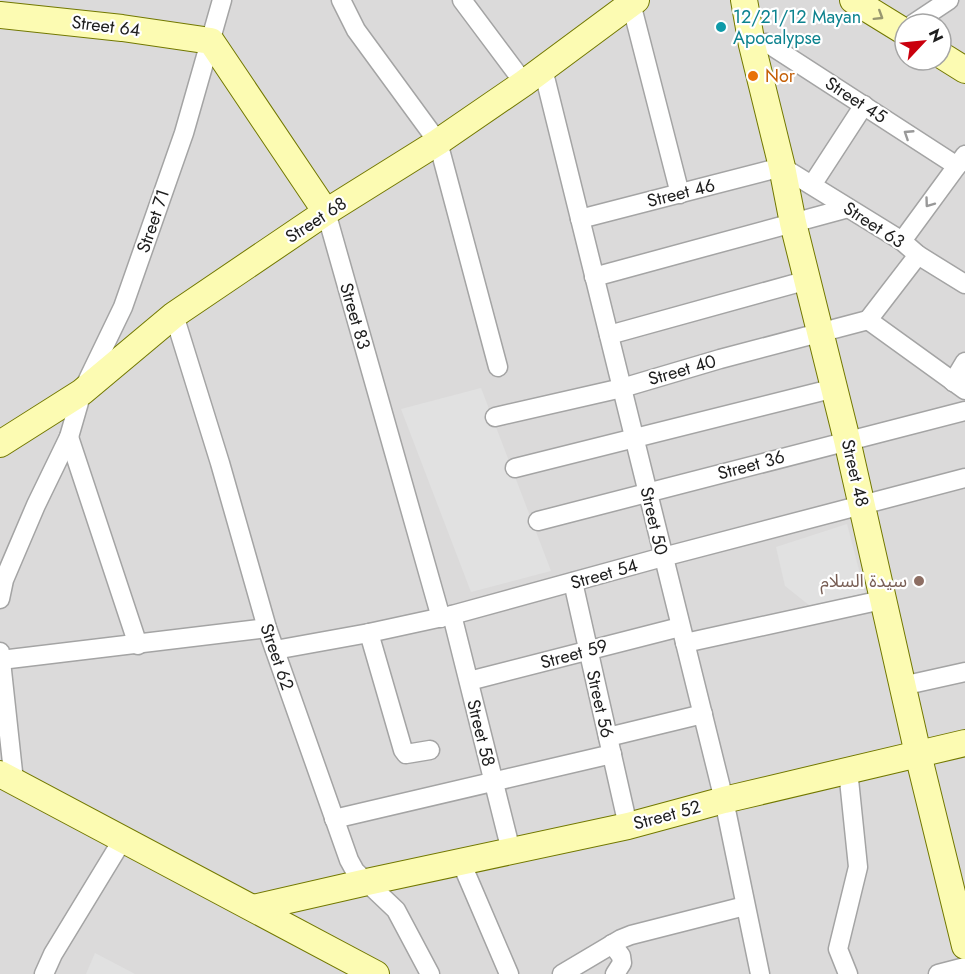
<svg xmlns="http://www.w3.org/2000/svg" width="965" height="974" font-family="Jost,'Noto Sans Arabic',sans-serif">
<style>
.residential{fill:#dbdada;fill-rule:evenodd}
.parking{fill:#e1e1e1}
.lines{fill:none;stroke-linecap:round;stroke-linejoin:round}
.street-casing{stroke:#a4a4a4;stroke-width:21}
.secondary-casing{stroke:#727800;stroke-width:28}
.street{stroke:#fff;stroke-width:18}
.secondary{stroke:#fcfbb2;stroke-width:26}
.oneway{stroke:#98976f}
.oneway2{stroke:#999}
.culture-dot{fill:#0f9aa8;stroke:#fff;stroke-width:2}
.food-dot{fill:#e8710a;stroke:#fff;stroke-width:2}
.education-dot{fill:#8d6e63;stroke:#fff;stroke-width:2}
.labels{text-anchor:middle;stroke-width:4.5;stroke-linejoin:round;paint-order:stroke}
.culture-label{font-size:18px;fill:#0d838f;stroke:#fff;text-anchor:start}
.street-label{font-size:18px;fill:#1d1d1d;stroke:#fff}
.food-label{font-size:18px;fill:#c56008;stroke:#fff;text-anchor:start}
.education-label{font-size:18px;fill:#785e54;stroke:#fff;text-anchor:end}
</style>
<rect width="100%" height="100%" fill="#efeae2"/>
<!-- residential -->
<path class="residential" d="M0,0H965V974H0ZM905,24H941V60H905Z"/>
<!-- parking -->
<g class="parking">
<path d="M481,388L551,571L471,592L401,409Z"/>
<path d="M847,524L865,593L810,606L785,586L776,547Z"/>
<path d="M95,953L135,974H86Z"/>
</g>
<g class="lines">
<!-- street casing -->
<g class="street-casing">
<g id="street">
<path d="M341,0L356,30L438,142L498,367"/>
<path d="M462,0L524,83"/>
<path d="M631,3L680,194"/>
<path d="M913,24L949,0"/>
<path d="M752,45L767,43L957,166"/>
<path d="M543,69L724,800L760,974"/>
<path d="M812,185L864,105"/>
<path d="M326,212L441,618"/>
<path d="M580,219L782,167L902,241L918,255L965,284"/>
<path d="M902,241L965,155"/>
<path d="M594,277L848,208"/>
<path d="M174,315L220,463L267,628L349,860L355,871L396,910L430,974"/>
<path d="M868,320L965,390"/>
<path d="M868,320L918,255"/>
<path d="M609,335L808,280"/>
<path d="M953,382L965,362"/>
<path d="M495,417L622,388L720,359L868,320"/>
<path d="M69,437L138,645"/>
<path d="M515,468L835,388"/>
<path d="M538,521L965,411"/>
<path d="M573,582L628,826"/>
<path d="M0,599L4,580L36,505L69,437L82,392L123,307L184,133L222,0"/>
<path d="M452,615L511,851"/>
<path d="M369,633L403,750L406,754L430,750"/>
<path d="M685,643L882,600"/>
<path d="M275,650L369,633L452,615L663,557L965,478"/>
<path d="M0,652L14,781"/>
<path d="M1,660L267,628"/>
<path d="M469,681L680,627"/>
<path d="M902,686L965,672"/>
<path d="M608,737L703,714"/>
<path d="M848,770L858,867L838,949L848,974"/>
<path d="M334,819L612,754"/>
<path d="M461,862L509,974"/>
<path d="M612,944L621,956L622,963L615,974"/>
<path d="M44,974L53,954L123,839"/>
<path d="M562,974L621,939L631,935L745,906"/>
<path d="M938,974L965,967"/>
</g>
</g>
<!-- secondary casing -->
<g class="secondary-casing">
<g id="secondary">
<path d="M744,0L752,45L782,167L793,223L847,440L918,754L965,946"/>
<path d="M853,0L905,32"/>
<path d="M0,15L122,28L211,41L326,212"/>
<path d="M941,55L965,70"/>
<path d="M0,444L82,392L174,315L326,212L438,142L524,83L636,0"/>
<path d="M0,774L376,974"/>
<path d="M253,908L367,882L628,826L724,800L965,743"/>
</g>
</g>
<!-- street -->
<use href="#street" class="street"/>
<!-- secondary -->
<use href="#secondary" class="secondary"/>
</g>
<!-- one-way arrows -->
<defs><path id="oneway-chevron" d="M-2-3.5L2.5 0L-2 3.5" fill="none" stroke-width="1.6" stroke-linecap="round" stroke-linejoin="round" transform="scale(1.5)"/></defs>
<use class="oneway" href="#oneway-chevron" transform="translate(879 16) rotate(32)"/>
<g class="oneway2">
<use href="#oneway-chevron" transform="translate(908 134) rotate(-147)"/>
<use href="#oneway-chevron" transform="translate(929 203) rotate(126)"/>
</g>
<!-- markers -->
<circle class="culture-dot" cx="721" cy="27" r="6"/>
<circle class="food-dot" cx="753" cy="76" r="6"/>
<circle class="education-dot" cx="919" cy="581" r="6"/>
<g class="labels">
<!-- culture labels -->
<g class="culture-label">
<text x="733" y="23">12/21/12 Mayan<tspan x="733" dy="21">Apocalypse</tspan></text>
</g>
<!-- street labels -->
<g class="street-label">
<text transform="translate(106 26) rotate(7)" y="6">Street 64</text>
<text transform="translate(856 100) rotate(33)" y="6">Street 45</text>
<text transform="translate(681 193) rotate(-14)" y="6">Street 46</text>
<text transform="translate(316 220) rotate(-33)" y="6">Street 68</text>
<text transform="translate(153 221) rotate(-71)" y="6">Street 71</text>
<text transform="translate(874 225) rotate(33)" y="6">Street 63</text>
<text transform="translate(355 316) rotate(74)" y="6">Street 83</text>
<text transform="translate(682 370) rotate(-16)" y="6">Street 40</text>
<text transform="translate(751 465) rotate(-15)" y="6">Street 36</text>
<text transform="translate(855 473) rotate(77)" y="6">Street 48</text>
<text transform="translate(654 521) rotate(77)" y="6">Street 50</text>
<text transform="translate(604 574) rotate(-16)" y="6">Street 54</text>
<text transform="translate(574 654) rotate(-15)" y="6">Street 59</text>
<text transform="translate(277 657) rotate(71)" y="6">Street 62</text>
<text transform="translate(600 704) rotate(77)" y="6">Street 56</text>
<text transform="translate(481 733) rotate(76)" y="6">Street 58</text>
<text transform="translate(667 815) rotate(-15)" y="6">Street 52</text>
</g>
<!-- food labels -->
<g class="food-label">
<text x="765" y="82">Nor</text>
</g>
<!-- education labels -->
<g class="education-label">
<text x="907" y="587">سيدة السلام</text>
</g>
</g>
<!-- north arrow -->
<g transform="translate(923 42) rotate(64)"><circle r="28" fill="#ffffff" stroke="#a5a5a5" stroke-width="1.5"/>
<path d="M0-4.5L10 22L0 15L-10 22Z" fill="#ca000d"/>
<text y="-9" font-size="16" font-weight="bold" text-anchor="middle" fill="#1d1d1d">N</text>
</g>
</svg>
